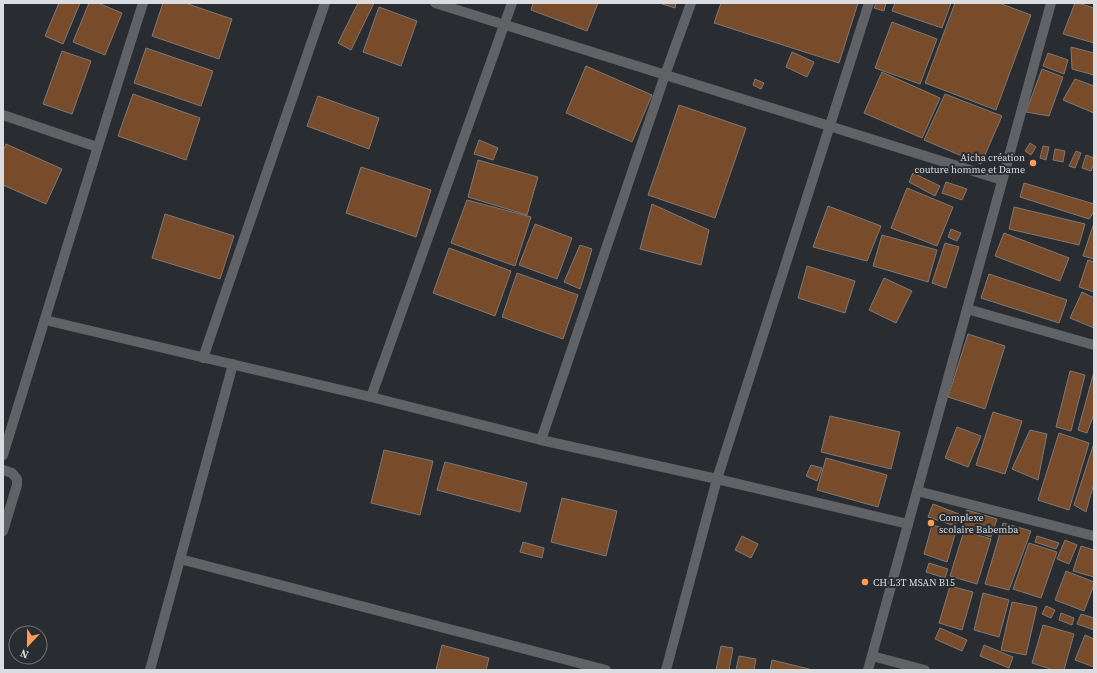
<svg xmlns="http://www.w3.org/2000/svg" width="1097" height="673" font-family="'Source Serif 4',serif">
<style>
.building{fill:#784b2b;stroke:#7f7873}
.lines{fill:none;stroke-linecap:round;stroke-linejoin:round}
.minor{stroke:#606265;stroke-width:10}
.poi-dot{fill:#fd9d55;stroke:#292d32;stroke-width:1.5}
.labels{text-anchor:middle;stroke-width:4;stroke-linejoin:round;paint-order:stroke}
.poi-label{font-size:10px;fill:#dadce0;stroke:#292d32;text-anchor:start}
</style>
<rect width="100%" height="100%" fill="#292d32"/>
<!-- building -->
<g class="building">
<path d="M59,3H80L63,44L45,36Z"/>
<path d="M89,3H98L122,13L105,55L73,42Z"/>
<path d="M163,3H185L232,19L219,59L152,36Z"/>
<path d="M358,3H374L351,50L338,43Z"/>
<path d="M533,3H598L587,31L531,10Z"/>
<path d="M659,3H676L675,8Z"/>
<path d="M721,3H858L839,63L714,23Z"/>
<path d="M876,3H886L884,11L874,8Z"/>
<path d="M895,3H951L942,28L892,11Z"/>
<path d="M955,3H999L1031,15L996,110L925,83Z"/>
<path d="M1075,3H1078L1094,8V43L1063,34Z"/>
<path d="M379,7L417,21L401,66L363,52Z"/>
<path d="M892,22L937,39L920,84L875,68Z"/>
<path d="M1071,47L1094,53V75L1072,69Z"/>
<path d="M146,48L213,71L201,106L134,83Z"/>
<path d="M62,51L91,61L72,114L43,104Z"/>
<path d="M792,52L814,62L807,77L786,67Z"/>
<path d="M1048,53L1068,60L1064,74L1043,66Z"/>
<path d="M586,66L652,95L632,142L566,113Z"/>
<path d="M1042,69L1063,77L1049,116L1026,112Z"/>
<path d="M882,72L940,98L922,138L864,113Z"/>
<path d="M755,79L764,83L761,89L753,85Z"/>
<path d="M1075,79L1094,86V113L1063,100Z"/>
<path d="M133,94L200,118L186,160L118,136Z"/>
<path d="M945,94L1002,116L981,164L924,140Z"/>
<path d="M318,96L379,118L369,149L307,126Z"/>
<path d="M679,105L746,128L715,218L648,195Z"/>
<path d="M479,140L498,148L493,160L474,154Z"/>
<path d="M1030,143L1036,147L1031,155L1025,151Z"/>
<path d="M6,144L62,169L46,204L3,185V151Z"/>
<path d="M1043,146L1049,147L1046,160L1040,158Z"/>
<path d="M1055,149L1065,151L1063,162L1053,160Z"/>
<path d="M1076,151L1081,153L1075,168L1069,166Z"/>
<path d="M1086,155L1094,158V163L1091,171L1082,168Z"/>
<path d="M478,160L538,177L527,215L468,197Z"/>
<path d="M361,167L431,190L416,237L346,213Z"/>
<path d="M913,173L940,186L935,196L909,182Z"/>
<path d="M946,182L967,189L962,200L942,193Z"/>
<path d="M1024,183L1094,204V212L1089,219L1020,197Z"/>
<path d="M907,188L953,207L937,246L891,228Z"/>
<path d="M467,200L531,217L515,266L451,243Z"/>
<path d="M652,204L709,230L701,265L640,249Z"/>
<path d="M828,206L881,226L867,261L813,247Z"/>
<path d="M1014,207L1085,224L1079,245L1009,229Z"/>
<path d="M165,214L234,236L220,279L152,258Z"/>
<path d="M1094,223V259L1083,256Z"/>
<path d="M535,224L572,238L557,279L519,265Z"/>
<path d="M951,229L961,233L957,241L948,237Z"/>
<path d="M1004,233L1069,258L1060,281L995,256Z"/>
<path d="M882,235L937,250L928,282L873,266Z"/>
<path d="M945,243L959,247L946,288L932,283Z"/>
<path d="M580,245L592,249L580,289L564,282Z"/>
<path d="M449,248L511,271L495,316L433,293Z"/>
<path d="M1088,260L1094,262V292L1079,287Z"/>
<path d="M807,266L855,281L845,313L798,298Z"/>
<path d="M517,273L578,295L563,339L502,317Z"/>
<path d="M989,274L1067,300L1059,323L981,298Z"/>
<path d="M884,278L912,291L896,323L869,310Z"/>
<path d="M1082,292L1094,298V328L1070,318Z"/>
<path d="M968,334L1005,346L985,409L948,397Z"/>
<path d="M1070,371L1085,375L1071,431L1056,427Z"/>
<path d="M1094,372V414L1087,433L1078,430Z"/>
<path d="M993,412L1022,421L1005,474L976,465Z"/>
<path d="M830,416L900,432L891,469L821,452Z"/>
<path d="M957,427L981,436L968,467L945,458Z"/>
<path d="M1030,430L1047,434L1038,480L1012,469Z"/>
<path d="M1059,433L1089,443L1069,510L1038,500Z"/>
<path d="M1094,443V483L1086,512L1074,505Z"/>
<path d="M384,450L433,461L420,515L371,503Z"/>
<path d="M826,458L887,475L878,507L817,490Z"/>
<path d="M445,462L527,483L520,512L437,490Z"/>
<path d="M811,465L822,468L817,481L806,476Z"/>
<path d="M562,498L617,511L606,556L551,542Z"/>
<path d="M933,504L959,514L955,526L928,517Z"/>
<path d="M967,510L997,519L991,537L962,527Z"/>
<path d="M1003,523L1031,531L1009,590L985,584Z"/>
<path d="M932,525L956,531L947,562L924,554Z"/>
<path d="M964,531L991,539L977,584L950,576Z"/>
<path d="M742,536L758,544L751,558L735,550Z"/>
<path d="M1037,536L1059,543L1056,549L1035,542Z"/>
<path d="M1065,540L1077,545L1069,564L1057,559Z"/>
<path d="M523,542L544,548L542,558L520,552Z"/>
<path d="M1029,543L1057,552L1041,598L1013,589Z"/>
<path d="M1081,546L1094,550V577L1073,571Z"/>
<path d="M929,563L948,569L945,578L926,572Z"/>
<path d="M1066,571L1094,582V585L1084,611L1055,600Z"/>
<path d="M950,586L973,592L962,630L939,623Z"/>
<path d="M983,593L1009,600L999,637L974,630Z"/>
<path d="M1012,602L1037,607L1026,655L1001,650Z"/>
<path d="M1046,606L1055,610L1051,618L1042,614Z"/>
<path d="M1061,613L1074,618L1072,625L1059,620Z"/>
<path d="M1081,614L1094,618V630L1077,624Z"/>
<path d="M1043,625L1074,634L1064,670H1054L1032,663Z"/>
<path d="M940,628L967,640L962,651L935,639Z"/>
<path d="M1085,635L1094,639V667L1075,660Z"/>
<path d="M442,645L489,658L486,670H436Z"/>
<path d="M984,645L1013,657L1009,668L980,656Z"/>
<path d="M721,646L733,648L729,670H716Z"/>
<path d="M739,656L756,659L754,670H736Z"/>
<path d="M772,660L813,670H770Z"/>
</g>
<g class="lines">
<!-- minor -->
<g class="minor">
<path d="M435,3L1002,180"/>
<path d="M3,115L97,147"/>
<path d="M967,309L1094,345"/>
<path d="M45,320L371,397L541,440L717,479L908,524"/>
<path d="M203,358L325,3"/>
<path d="M371,397L512,3"/>
<path d="M541,440L665,75L691,3"/>
<path d="M3,455C50,304 95,153 143,3"/>
<path d="M3,470L12,473L17,479V485L3,531"/>
<path d="M917,491L1094,536"/>
<path d="M180,559L606,670"/>
<path d="M872,656L925,670"/>
<path d="M150,670L233,364"/>
<path d="M666,670L717,479L869,3"/>
<path d="M868,670L1051,3"/>
</g>
</g>
<!-- markers -->
<g class="poi-dot">
<circle cx="1033" cy="163" r="4"/>
<circle cx="931" cy="523" r="4"/>
<circle cx="865" cy="582" r="4"/>
</g>
<g class="labels">
<!-- poi labels -->
<g class="poi-label">
<text x="1025" y="161" text-anchor="end">Aicha création<tspan x="1025" dy="12">couture homme et Dame</tspan></text>
<text x="939" y="521">Complexe<tspan x="939" dy="12">scolaire Babemba</tspan></text>
<text x="873" y="586">CH L3T MSAN B15</text>
</g>
</g>
<!-- border -->
<rect width="1097" height="673" fill="none" stroke="#dadce0" stroke-width="8"/>
<!-- north arrow -->
<g transform="translate(28 645) rotate(202)"><circle r="19" fill="#292d32" stroke="#707378"/>
<path d="M0-3L7 15L0 10L-7 15Z" fill="#fd9d55"/>
<text y="-6" font-size="11" font-weight="bold" text-anchor="middle" fill="#dadce0">N</text>
</g>
</svg>
